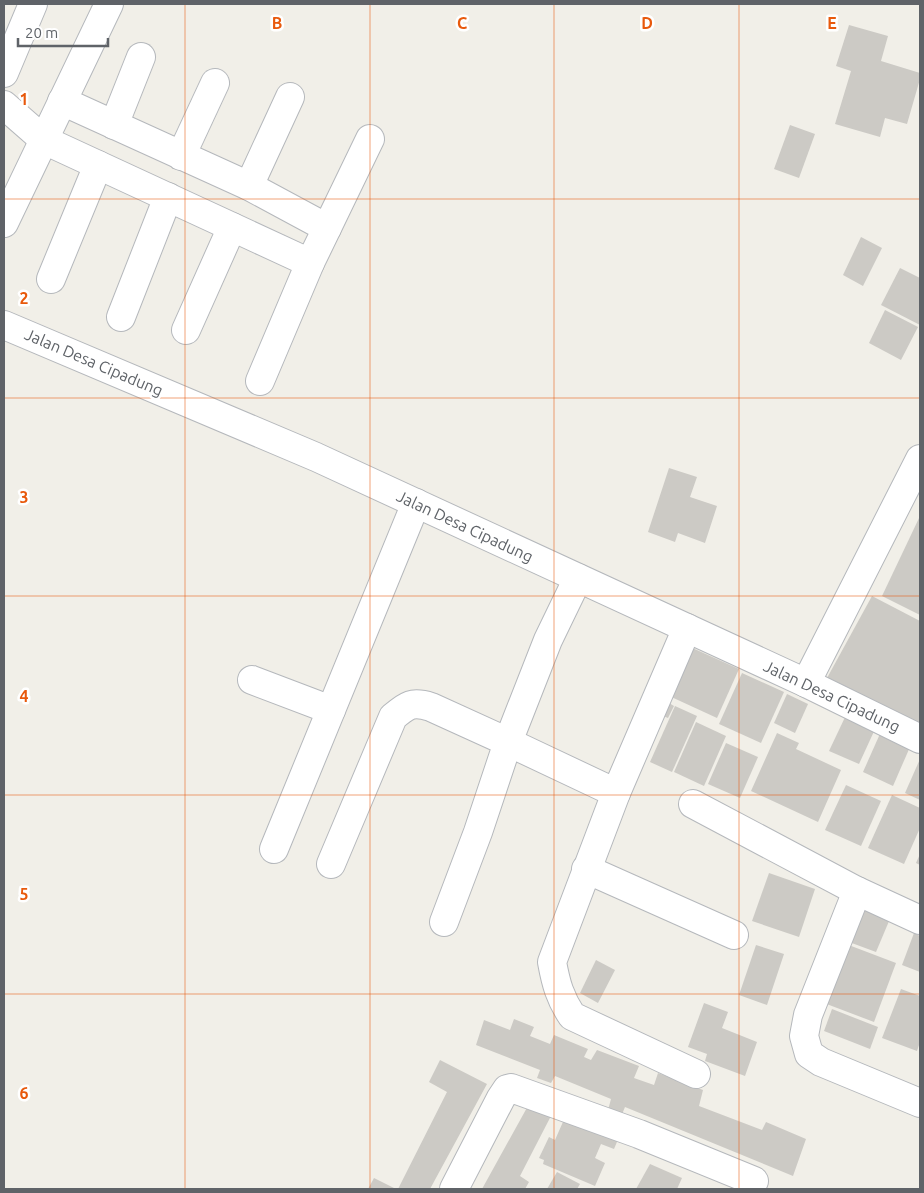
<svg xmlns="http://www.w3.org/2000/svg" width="924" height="1193" font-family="Ubuntu,sans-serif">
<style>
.building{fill:#cccac5}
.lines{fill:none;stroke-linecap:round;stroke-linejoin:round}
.minor-casing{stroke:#b5b8bc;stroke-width:30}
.minor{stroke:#fff;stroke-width:28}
.grid{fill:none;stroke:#e8590c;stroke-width:1;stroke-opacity:0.55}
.labels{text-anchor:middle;stroke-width:5;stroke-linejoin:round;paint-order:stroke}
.street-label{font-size:16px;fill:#5f6368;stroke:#fff}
.grid-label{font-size:16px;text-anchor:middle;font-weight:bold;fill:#e8590c;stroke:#fff;stroke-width:5;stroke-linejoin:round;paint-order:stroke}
</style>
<rect width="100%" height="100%" fill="#f1efe8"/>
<!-- building -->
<g class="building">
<path d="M849,25L888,36L881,61L920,73V79L907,124L885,118L880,137L835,124L851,71L836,66Z"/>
<path d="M790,125L815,134L799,178L774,169Z"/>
<path d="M861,237L882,248L863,286L843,275Z"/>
<path d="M900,268L920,278V325L881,305Z"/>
<path d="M885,310L918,327L901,360L869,343Z"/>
<path d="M669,468L697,477L690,497L717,506L705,543L678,533L675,542L648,532Z"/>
<path d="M920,516V615L882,596Z"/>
<path d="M872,596L920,621V725L827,678Z"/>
<path d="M688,646L739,669L717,718L667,695Z"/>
<path d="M742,673L784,692L761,743L719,724Z"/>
<path d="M787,694L808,704L795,733L774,723Z"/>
<path d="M669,703L674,706L668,718L663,716Z"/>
<path d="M675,706L697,716L672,772L650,762Z"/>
<path d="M847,713L876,727L859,764L829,751Z"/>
<path d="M696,722L726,736L704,786L674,772Z"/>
<path d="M883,727L913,740L893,786L863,772Z"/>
<path d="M777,733L799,743L796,749L841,770L818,822L751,791Z"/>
<path d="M726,743L758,757L740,798L708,784Z"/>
<path d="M920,759V800L905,793Z"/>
<path d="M846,785L881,801L861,846L825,830Z"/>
<path d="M892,795L920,808V828L904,864L868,848Z"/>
<path d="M920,854V865L916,863Z"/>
<path d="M769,873L815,889L799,937L752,921Z"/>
<path d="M864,903L892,914L876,952L849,942Z"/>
<path d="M914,933L920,936V972L902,965Z"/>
<path d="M846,944L896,963L874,1022L824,1003Z"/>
<path d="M756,945L784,954L767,1005L739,995Z"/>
<path d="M596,960L615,970L598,1003L580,993Z"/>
<path d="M901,989L920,996V1042L917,1051L882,1038Z"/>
<path d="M704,1003L728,1012L722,1028L757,1042L745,1076L705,1061L707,1054L688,1047Z"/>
<path d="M832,1009L878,1027L870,1049L824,1031Z"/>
<path d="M514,1019L534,1027L530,1036L550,1044L554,1035L588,1049L584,1057L591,1060L597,1050L639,1066L634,1078L654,1085L658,1073L703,1090L699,1106L762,1130L766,1122L806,1139L793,1176L625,1107L620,1119L607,1114L611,1099L555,1076L551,1083L537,1078L540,1070L476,1045L484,1020L510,1030Z"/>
<path d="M440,1060L487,1084L430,1189H398L447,1092L429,1082Z"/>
<path d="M529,1104L552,1114L520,1176L529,1182L525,1189H482Z"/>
<path d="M566,1115L619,1137L614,1149L601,1144L595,1158L605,1163L595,1186L543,1164L544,1160L539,1158L549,1137L555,1140Z"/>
<path d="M650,1164L682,1178L677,1189H636Z"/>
<path d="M557,1172L580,1184L577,1189H547Z"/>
<path d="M374,1178L396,1189H368Z"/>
</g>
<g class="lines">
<!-- minor casing -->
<g class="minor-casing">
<g id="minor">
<path d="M4,73L33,4"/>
<path d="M4,105L44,140L310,263L327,228L249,186L62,101"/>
<path d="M114,125L141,57"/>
<path d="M181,156L215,83"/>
<path d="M249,186L290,97"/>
<path d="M4,223L109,4"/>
<path d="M327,228L370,139"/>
<path d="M51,279L98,165"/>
<path d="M121,317L168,197"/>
<path d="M4,325L316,457L806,683L920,739"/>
<path d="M186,330L232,227"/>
<path d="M260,381L310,263"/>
<path d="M578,578L548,640L508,742L616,793L687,628"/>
<path d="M252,680L331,710"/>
<path d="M806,683L920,459"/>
<path d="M616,793L552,962C556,984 560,998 572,1016L696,1074"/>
<path d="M693,804L857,891L920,920"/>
<path d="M274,849L416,503"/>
<path d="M331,864L393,717C407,705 412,701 431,707L508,742L478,832L444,922"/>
<path d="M586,869L734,935"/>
<path d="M857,891L808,1015L804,1036L809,1054L821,1062L920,1103"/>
<path d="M454,1189L501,1098L507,1089L511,1088L639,1134L754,1181L750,1189"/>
</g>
</g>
<!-- minor -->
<use href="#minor" class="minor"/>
</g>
<!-- grid -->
<path class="grid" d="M185,4V1189M370,4V1189M554,4V1189M739,4V1189M4,199H920M4,398H920M4,596H920M4,795H920M4,994H920"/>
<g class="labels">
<!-- street labels -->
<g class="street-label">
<text transform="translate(94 362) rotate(23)" y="6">Jalan Desa Cipadung</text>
<text transform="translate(465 526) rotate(25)" y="6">Jalan Desa Cipadung</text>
<text transform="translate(832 696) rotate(25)" y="6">Jalan Desa Cipadung</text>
</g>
</g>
<g class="grid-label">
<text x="277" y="29">B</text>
<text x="462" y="29">C</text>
<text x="647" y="29">D</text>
<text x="832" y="29">E</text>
<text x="24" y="105">1</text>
<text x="24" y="304">2</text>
<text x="24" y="503">3</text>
<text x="24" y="702">4</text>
<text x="24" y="900">5</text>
<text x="24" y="1099">6</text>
</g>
<!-- border -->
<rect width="924" height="1193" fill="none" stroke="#5f6368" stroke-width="10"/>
<!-- scale -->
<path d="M18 38v8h90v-8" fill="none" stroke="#5f6368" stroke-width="2.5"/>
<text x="25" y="38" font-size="15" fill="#5f6368" stroke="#ffffff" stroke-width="4" paint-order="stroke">20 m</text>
</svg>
